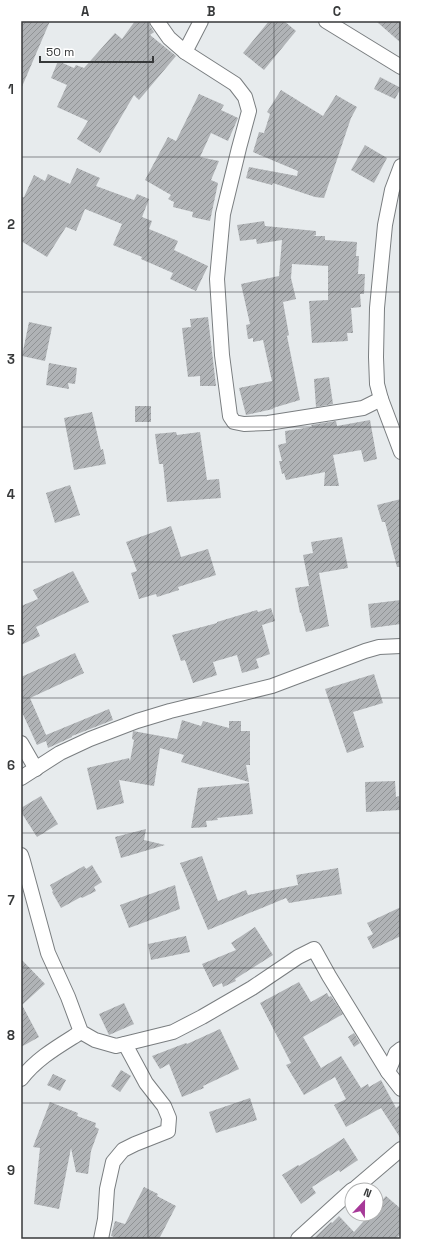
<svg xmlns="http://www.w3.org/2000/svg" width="422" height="1260" font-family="'Space Grotesk',sans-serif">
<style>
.building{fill:url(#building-hatch)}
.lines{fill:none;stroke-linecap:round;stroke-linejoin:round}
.street-casing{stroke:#7a7e80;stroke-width:16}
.street{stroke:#fff;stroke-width:14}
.grid{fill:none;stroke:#37393a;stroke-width:1;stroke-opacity:0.55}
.neatline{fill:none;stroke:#37393a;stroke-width:1.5}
.grid-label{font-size:13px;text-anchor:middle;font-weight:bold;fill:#37393a}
</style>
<defs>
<pattern id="building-hatch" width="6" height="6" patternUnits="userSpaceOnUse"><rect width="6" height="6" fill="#b0b3b6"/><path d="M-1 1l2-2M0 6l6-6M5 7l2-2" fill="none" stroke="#909395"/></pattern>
</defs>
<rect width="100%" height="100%" fill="#e7ebed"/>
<!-- building -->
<g class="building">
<path d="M21,21H50L21,89Z"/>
<path d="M135,21H149L150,26L154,32L150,35L176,56L139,100L134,95L100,153L77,139L88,121L57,107L67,85L51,78L58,61L74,68L76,65L84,68L115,33L122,39Z"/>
<path d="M269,21H284L296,31L264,70L243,53Z"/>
<path d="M376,21H401V43Z"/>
<path d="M380,77L401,88L395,99L374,89Z"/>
<path d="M281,90L323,116L336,95L357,107L351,118L324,198L315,197L273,183L272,185L246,178L249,167L297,176L298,171L253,152L259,132L264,133L270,114L267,112Z"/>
<path d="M199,94L224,105L221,110L238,118L228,141L211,133L200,157L219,161L211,180L218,183L210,221L192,217L193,212L173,207L174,202L168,199L171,195L145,180L168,137L176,141Z"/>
<path d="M365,145L387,158L374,183L351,170Z"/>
<path d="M77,168L100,178L96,186L134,200L137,194L149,199L142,217L152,221L149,229L178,241L174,250L208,266L196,291L170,279L173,273L141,259L142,257L113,245L122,224L85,209L76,231L66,227L47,257L21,241V197H24L34,175L45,181L48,174L70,184Z"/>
<path d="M264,221L265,226L316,231V235L313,236H325V240L357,242L356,256H359L358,274H365L364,294H360L361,307L351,308L353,333H347L348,341L312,343L309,301L328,300V266L292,264L291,278L296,299L283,302L289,335L287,336L300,400L273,408V409L246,415L239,388L272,381L263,340L253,342V338L248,339L246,325L250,324L241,284L279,276L282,240L257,244L256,239L240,241L237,225Z"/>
<path d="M208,317L216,386H200V376L188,377L182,328L191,327L190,319Z"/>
<path d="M29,322L52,327L45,361L22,356Z"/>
<path d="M49,363L77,368L75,384L68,383L69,389L46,385Z"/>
<path d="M329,377L333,404L316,407L314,379Z"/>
<rect x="135" y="406" width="16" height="16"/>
<path d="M92,412L101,450L103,449L106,464L74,470L64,418Z"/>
<path d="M370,420L377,459L364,462L361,450L333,455L339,486H324L325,472L286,480L284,473L282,474L279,461H282L278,445L286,443L285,431L312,427L311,425L336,421L337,426Z"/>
<path d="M176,432L177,435L200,432L207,480L219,479L221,498L167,502L163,464H159L155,434Z"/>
<path d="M70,485L80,515L55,523L46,493Z"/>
<path d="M401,499V567H397L385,522H382L377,505Z"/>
<path d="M171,526L181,557L208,549L216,575L178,587L179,590L157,597L156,594L139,599L131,573L137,571L126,542Z"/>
<path d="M342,537L348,568L319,573L329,626L306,632L301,613H300L295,588L309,586L303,555L313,553L311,542Z"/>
<path d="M73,571L89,602L36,627L40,636L21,645V606L38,599L33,590Z"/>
<path d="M401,600V624L371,628L368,604Z"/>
<path d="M271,608L275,621L262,625L270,654L256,659L259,668L242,673L237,655L213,662L217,675L193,683L185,660L181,661L172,635L217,623V622L257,610L258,612Z"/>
<path d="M75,653L84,673L30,698L46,735L109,709L113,720L72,736V737L48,748L46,741L37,745L21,710V677Z"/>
<path d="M374,674L383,703L353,712L364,747L347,753L325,689Z"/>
<path d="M182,720L201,726L203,721L229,728V721H241V731H250V765H246L249,782L181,762L184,755L160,748L154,786L119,780L124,803L97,810L87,768L129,758L130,761L134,740L132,739L133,731L177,739Z"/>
<path d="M395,781L396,797L399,796L400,810L366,812L365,782Z"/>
<path d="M249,783L253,814L217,818L218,820L206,821L207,827L191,828L198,788Z"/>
<path d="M41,796L58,824L37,837L21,812V808Z"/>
<path d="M146,829L144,840L165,845L121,858L115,837Z"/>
<path d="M202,856L218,901L246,890L248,895L298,885L296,875L338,868L342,894L289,903L286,898L208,930L180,863Z"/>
<path d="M92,865L102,882L94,887L96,891L82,898L81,897L61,908L52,892L53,891L50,885L84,866L86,869Z"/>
<path d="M175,885L180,909L129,928L120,905Z"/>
<path d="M401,907V936L373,949L367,937L373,934L367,923Z"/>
<path d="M255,927L273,955L235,979L236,981L223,987L222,983L213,987L202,964L236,950L231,943Z"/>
<path d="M186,936L190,952L151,960L148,944Z"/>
<path d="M21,959L45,984L22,1005L39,1037L21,1047Z"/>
<path d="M299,982L311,1002L327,993L329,997L331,996L343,1014L303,1037L321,1068L341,1056L361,1088L368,1084L369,1087L381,1080L396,1108L401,1104V1139L381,1108L346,1127L334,1105L346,1099L335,1077L304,1095L286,1065L291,1063L260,1003Z"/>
<path d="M124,1003L134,1024L109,1035L99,1014Z"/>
<path d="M220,1029L239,1069L203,1086L204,1088L182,1097L169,1064L160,1069L152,1056L186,1043L187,1044Z"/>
<path d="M354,1033L360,1043L354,1047L348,1037Z"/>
<path d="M121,1070L131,1076L120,1092L111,1086Z"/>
<path d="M53,1074L66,1080L60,1091L47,1085Z"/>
<path d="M250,1098L257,1120L216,1133L209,1112Z"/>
<path d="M50,1102L78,1113L77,1116L96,1123L95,1127L99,1129L91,1151L88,1174L76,1172L71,1148L59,1209L34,1204L40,1148L33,1147Z"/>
<path d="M344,1138L358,1160L340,1172L339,1170L312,1187L316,1193L301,1204L282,1175L298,1165L299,1166L316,1156Z"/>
<path d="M144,1187L158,1194L157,1196L176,1206L159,1239H121L111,1236L115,1221L125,1224Z"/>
<path d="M386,1196L401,1209V1234L395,1239H313L331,1222L332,1223L339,1216L354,1232L370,1214H376V1207Z"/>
</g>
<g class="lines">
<!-- street casing -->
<g class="street-casing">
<g id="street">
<path d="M157,21L169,38L185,52L235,84L245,97L249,111L239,148L223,214L217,279L222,355L230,416L234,422L244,424L268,423L363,408L381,399"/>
<path d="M326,21L401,67"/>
<path d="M185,52L201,21"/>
<path d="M401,166L392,190L385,225L377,308L376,357L377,384L381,399L401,452"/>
<path d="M21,743L36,769"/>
<path d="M21,778L60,753L90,739L137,721L170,711L272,686L365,651L379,647L401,646"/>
<path d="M21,855L23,861L48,953L68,997L81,1032L95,1040L116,1046L173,1032L202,1017L252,988L298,957L314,949L329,976L388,1072L401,1089"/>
<path d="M388,1072L396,1053L401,1049"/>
<path d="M21,1079C37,1058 59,1046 81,1032"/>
<path d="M353,1190L401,1149"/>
<path d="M101,1239L105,1219L107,1189L113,1162L123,1150L135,1144L168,1131L169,1118L164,1106L146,1083L125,1044"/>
<path d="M298,1239L352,1190"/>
</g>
</g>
<!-- street -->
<use href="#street" class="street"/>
</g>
<!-- grid -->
<path class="grid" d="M148,21V1239M274,21V1239M21,157H401M21,292H401M21,427H401M21,562H401M21,698H401M21,833H401M21,968H401M21,1103H401"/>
<!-- border -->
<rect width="422" height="1260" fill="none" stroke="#ffffff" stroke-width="44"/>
<!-- north arrow -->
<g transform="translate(364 1202) rotate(22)"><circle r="19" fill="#ffffff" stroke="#afb0b0"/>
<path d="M0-3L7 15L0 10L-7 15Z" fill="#a63998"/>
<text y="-6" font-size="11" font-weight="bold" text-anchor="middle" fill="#37393a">N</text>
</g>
<!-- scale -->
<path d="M40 56v6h113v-6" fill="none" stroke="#37393a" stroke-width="2"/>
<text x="46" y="56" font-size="12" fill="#37393a" stroke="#ffffff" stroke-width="3" paint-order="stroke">50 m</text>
<rect x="22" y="22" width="378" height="1216" class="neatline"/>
<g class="grid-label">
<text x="85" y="16">A</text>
<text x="211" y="16">B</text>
<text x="337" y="16">C</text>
<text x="11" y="94">1</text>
<text x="11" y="229">2</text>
<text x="11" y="364">3</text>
<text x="11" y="499">4</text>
<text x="11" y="635">5</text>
<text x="11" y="770">6</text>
<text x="11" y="905">7</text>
<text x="11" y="1040">8</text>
<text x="11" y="1175">9</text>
</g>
</svg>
